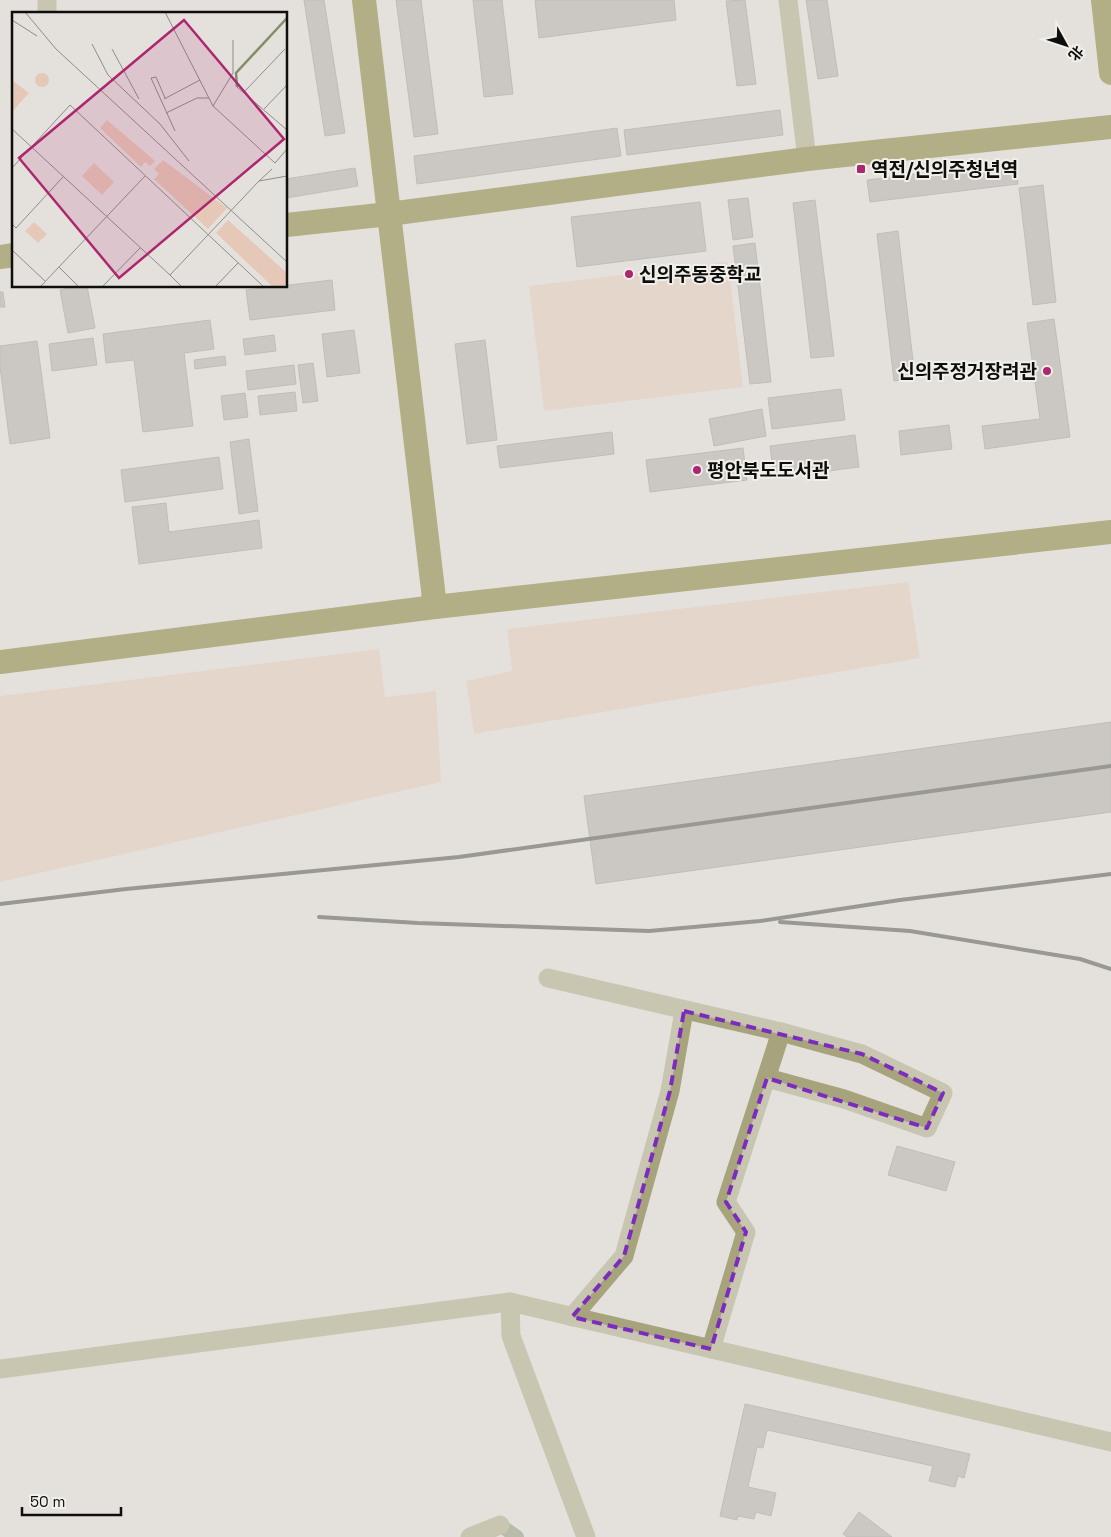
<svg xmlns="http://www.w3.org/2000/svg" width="1111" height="1537" font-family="'Space Grotesk','Noto Sans SC','Noto Sans KR',sans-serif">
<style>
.green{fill:#e6c8b8}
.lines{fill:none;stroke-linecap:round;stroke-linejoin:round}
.canal{stroke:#838f68;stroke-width:14}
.building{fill:#ada9a6;stroke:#95918e}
.minor{stroke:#a7a47d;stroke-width:19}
.major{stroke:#776f1c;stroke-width:24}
.rail{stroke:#3e3e3b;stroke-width:4}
.marked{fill:none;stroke:#7b2cbf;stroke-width:4;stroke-dasharray:10 6;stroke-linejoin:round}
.poi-dot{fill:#ad276e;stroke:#f1efea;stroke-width:2}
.labels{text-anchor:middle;stroke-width:4;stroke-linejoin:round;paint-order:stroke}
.poi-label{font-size:19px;font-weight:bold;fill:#0e0e0c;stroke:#f1efea;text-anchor:start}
.inset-river{fill:none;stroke:#838f68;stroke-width:2.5}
.inset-road{fill:none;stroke:#8e8d89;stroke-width:1}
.view{fill:#ad276e;fill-opacity:0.15;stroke:#ad276e;stroke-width:2.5}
.inset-edge{fill:none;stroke:#0e0e0c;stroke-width:2.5}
</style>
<rect width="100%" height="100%" fill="#e4e1dd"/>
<!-- green -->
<g class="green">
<path d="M728,262L743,387L544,411L529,286Z"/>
<path d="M908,582L920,658L474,734L466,681L512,671L507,629Z"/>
<path d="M379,649L385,697L436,691L441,782L0,882V696Z"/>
</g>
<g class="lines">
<!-- canal -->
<path class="canal" d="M500,1525L517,1537"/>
</g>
<!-- building -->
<g class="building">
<path d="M304,0H324L345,133L325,136Z"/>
<path d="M396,0H421L438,134L414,137Z"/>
<path d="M473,0H502L513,94L484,97Z"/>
<path d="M535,0H674L676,20L539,38Z"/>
<path d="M745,0L756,84L737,86L726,1Z"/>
<path d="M806,0H827L838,76L818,79Z"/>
<path d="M780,110L783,135L627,155L624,130Z"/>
<path d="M617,128L621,156L417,184L414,156Z"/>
<path d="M1016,162L1018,184L870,202L867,180Z"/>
<path d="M355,168L358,186L286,198V179Z"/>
<path d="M1043,185L1056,302L1033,305L1019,188Z"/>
<path d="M748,198L753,237L733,240L728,200Z"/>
<path d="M815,200L834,356L811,358L793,203Z"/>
<path d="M700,202L706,251L577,267L571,217Z"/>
<path d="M898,231L915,378L894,381L877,234Z"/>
<path d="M755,243L771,382L750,384L733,246Z"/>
<path d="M332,280L335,310L250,320L246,290Z"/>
<path d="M80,286H87L95,328L68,333L60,290Z"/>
<path d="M0,292H3L5,307H0Z"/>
<path d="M1054,319L1070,437L985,449L982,426L1040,419L1027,323Z"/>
<path d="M210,320L214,349L184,353L193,426L143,432L134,360L106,363L103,334Z"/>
<path d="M354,330L360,373L327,377L322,334Z"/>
<path d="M274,335L276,351L245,355L243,339Z"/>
<path d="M93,338L97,365L52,371L49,344Z"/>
<path d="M485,340L497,440L467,444L455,344Z"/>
<path d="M37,341L50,438L10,444L0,367V346Z"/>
<path d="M225,356L226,365L195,369L194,360Z"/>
<path d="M313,363L318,401L303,403L298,365Z"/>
<path d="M294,365L296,384L248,390L246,371Z"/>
<path d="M841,389L845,420L772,429L768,398Z"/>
<path d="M295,392L297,411L260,415L258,396Z"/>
<path d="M245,393L248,417L224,420L221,396Z"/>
<path d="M762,409L766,436L714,446L709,419Z"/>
<path d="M949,425L952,449L901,455L899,431Z"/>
<path d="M612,432L614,454L500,468L497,446Z"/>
<path d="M855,435L859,467L774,478L770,446Z"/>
<path d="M249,439L258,511L239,514L230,442Z"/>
<path d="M743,448L747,480L650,492L646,460Z"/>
<path d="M219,457L223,489L125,502L121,470Z"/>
<path d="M166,503L169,532L259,520L262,548L139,564L132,507Z"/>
<path d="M1111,722V812L596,884L584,796Z"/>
<path d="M897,1146L955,1162L946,1191L888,1175Z"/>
<path d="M745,1404L970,1454L964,1478L958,1476L955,1487L929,1481L933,1466L767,1430L763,1448L757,1447L748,1487L776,1493L771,1516L756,1512L754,1519L738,1516L737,1520L720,1516Z"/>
<path d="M859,1512L892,1537H847L843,1534Z"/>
</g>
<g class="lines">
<!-- minor -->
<g class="minor">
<path d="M47,0V14"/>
<path d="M788,0L807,159"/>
<path d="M548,978L781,1032L862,1054L943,1093L927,1128L844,1099L767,1078"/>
<path d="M510,1302L511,1336L586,1537"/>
<path d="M572,1317L624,1256L670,1091L684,1011"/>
<path d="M711,1349L746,1232L726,1202L781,1032"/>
<path d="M0,1369L510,1302L1111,1442"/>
<path d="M470,1537L500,1525"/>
</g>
<!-- major -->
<g class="major">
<path d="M364,0L435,607"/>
<path d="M1103,0L1111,73"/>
<path d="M286,225L389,214L807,159L1111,127"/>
<path d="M0,257L14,255"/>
<path d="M0,662L435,607L1111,532"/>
</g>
<!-- rail -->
<g class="rail">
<path d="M0,904L126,889L459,857L1111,766"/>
<path d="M319,917L418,923L649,931L760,921L900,900L1111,874"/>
<path d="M780,922L910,931L1080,959L1111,969"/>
</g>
</g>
<!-- marked area -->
<path d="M0 0H1111V1537H0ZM684,1011L862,1054L943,1093L927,1128L767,1078L726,1202L746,1232L711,1349L572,1317L624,1256L670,1091Z" fill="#e4e1dd" fill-opacity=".55" fill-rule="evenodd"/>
<path class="marked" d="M684,1011L862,1054L943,1093L927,1128L767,1078L726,1202L746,1232L711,1349L572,1317L624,1256L670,1091Z"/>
<!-- markers -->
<g class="poi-dot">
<rect x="856" y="164" width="10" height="10" rx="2.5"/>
<circle cx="629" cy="274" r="5"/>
<circle cx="1047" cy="371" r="5"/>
<circle cx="697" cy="470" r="5"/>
</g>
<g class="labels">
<!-- poi labels -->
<g class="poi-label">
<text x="871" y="176">역전/신의주청년역</text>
<text x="639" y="281">신의주동중학교</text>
<text x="1037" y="378" text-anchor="end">신의주정거장려관</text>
<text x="707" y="477">평안북도도서관</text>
</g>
</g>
<!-- overview -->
<g transform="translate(12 12)">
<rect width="275" height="275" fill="#e4e1dd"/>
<path d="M23 68a7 7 0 1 1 14 0a7 7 0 1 1-14 0ZM0,68L17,81L0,100ZM95,108L143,149L138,154L133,150L129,155L88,116ZM151,148L215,196L196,217L142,167L147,162L142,157ZM82,151L102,170L90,183L70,164ZM216,208L275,261V275H261L204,221ZM22,210L35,222L26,231L13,219Z" fill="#e6c8b8"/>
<path class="inset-river" d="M225,75L224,61L275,6"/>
<path class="inset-road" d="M13,0L44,37L275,250M153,0L201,94L263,151L275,137M0,8L25,24M80,32L96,63L148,112L177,149M100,37L127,87M225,75L275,118M233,79L273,37M153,86L144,65L139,66L163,119M152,87L188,68M201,94L221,61V28M252,97L275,73M154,101L185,86H197M0,117L158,263L247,169M0,156L58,93L252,275M260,157L247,169L275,164M0,212L4,216L51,165M0,238L33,269M47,255L67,275M158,263L170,275M28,275L133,164M90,275L128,236M203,275L226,251"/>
<path class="view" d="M172,8L272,127L107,266L7,146Z"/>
<rect width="275" height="275" class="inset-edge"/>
</g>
<!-- north arrow -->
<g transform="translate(1066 45) rotate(130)" stroke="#f1efea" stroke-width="4" paint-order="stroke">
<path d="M0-4L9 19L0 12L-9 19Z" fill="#0e0e0c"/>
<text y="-8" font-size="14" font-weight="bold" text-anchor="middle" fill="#0e0e0c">北</text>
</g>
<!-- scale -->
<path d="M22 1507v8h99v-8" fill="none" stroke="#0e0e0c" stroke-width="2.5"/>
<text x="30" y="1507" font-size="15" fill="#0e0e0c" stroke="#f1efea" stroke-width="4" paint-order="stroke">50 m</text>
</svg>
